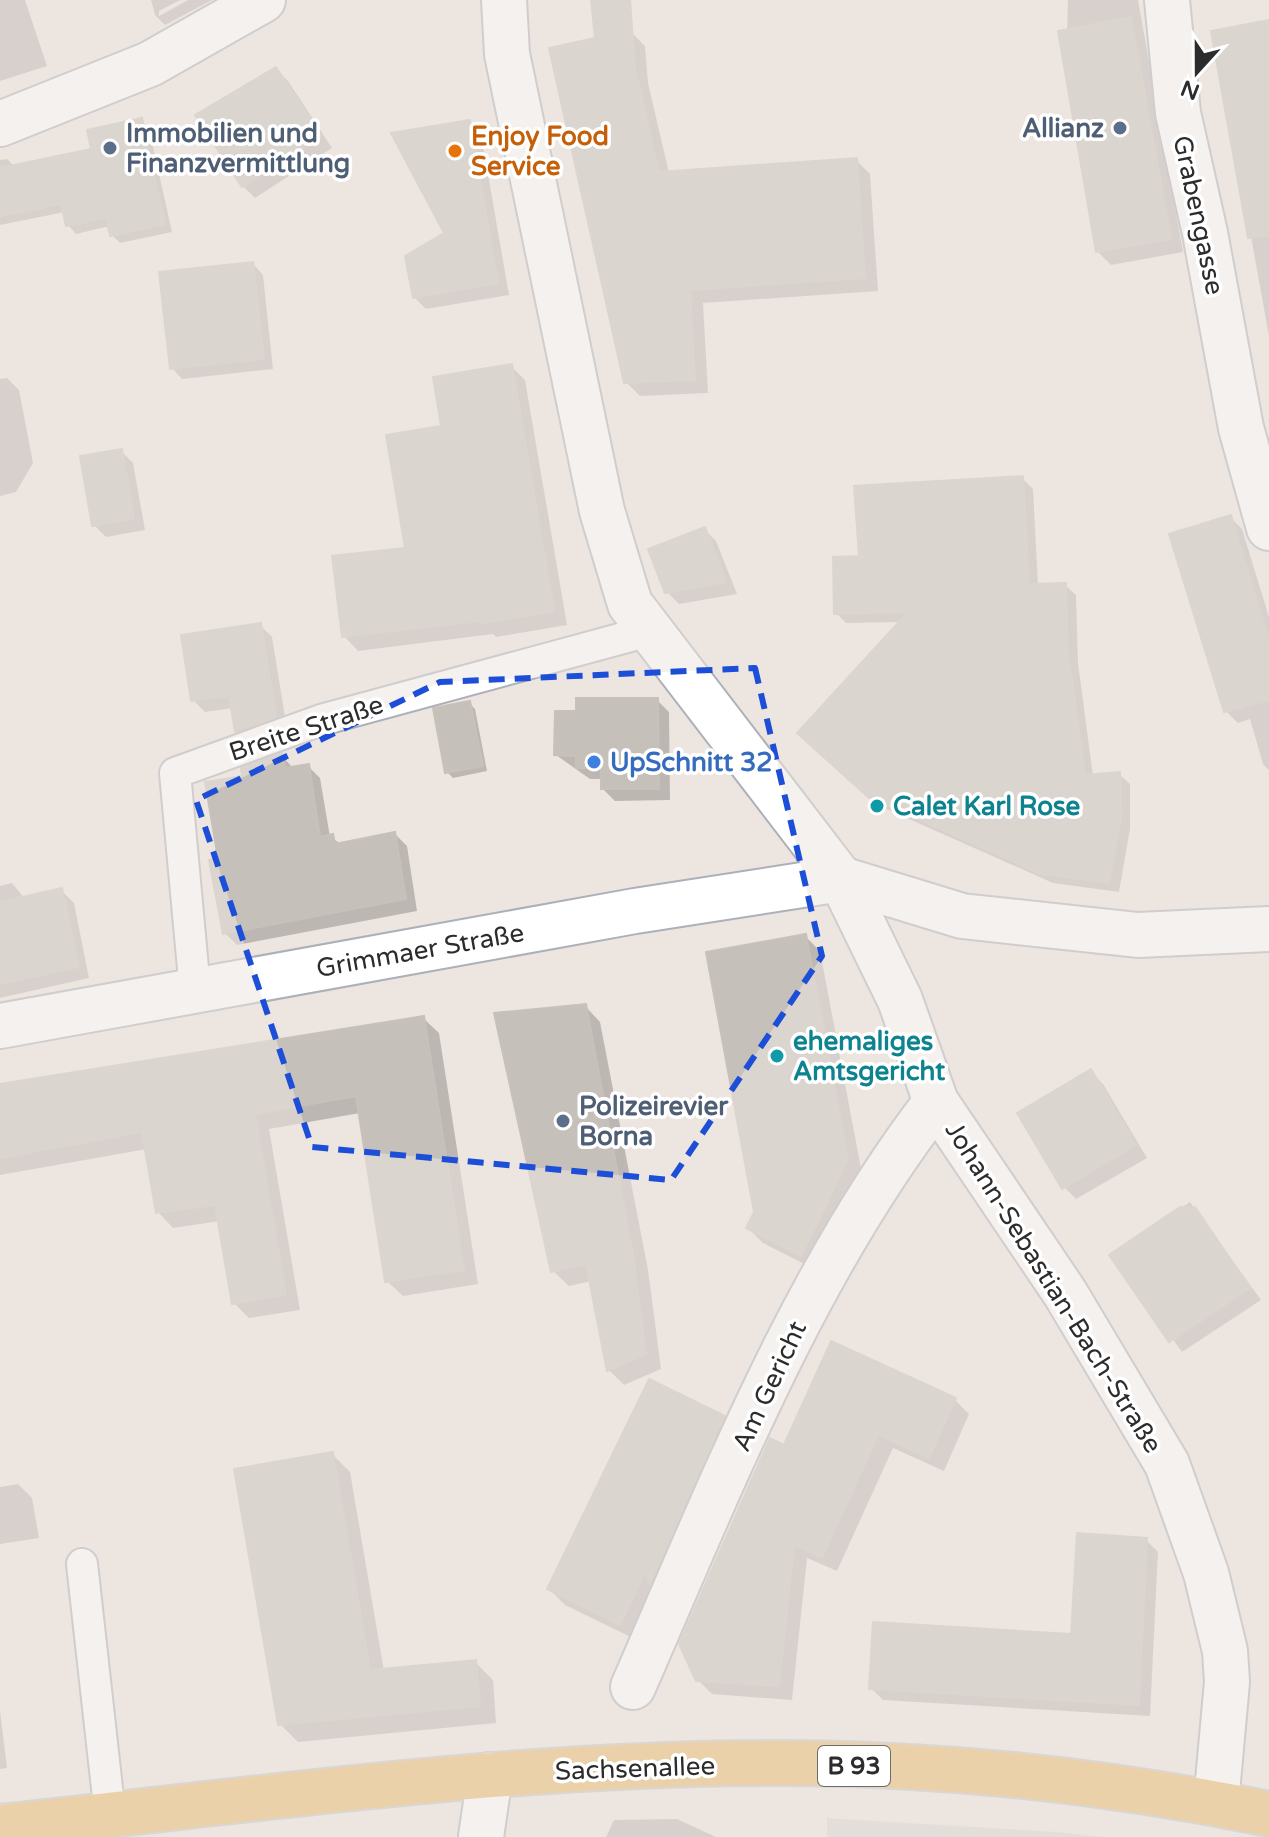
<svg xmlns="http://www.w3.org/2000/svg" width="1269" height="1837" font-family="'Varela Round',sans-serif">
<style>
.plaza{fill:#d9d5d2}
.shadow{fill:#0003}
.building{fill:#c6c0bb;stroke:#c8c1b9;stroke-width:2}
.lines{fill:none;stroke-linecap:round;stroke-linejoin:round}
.lane-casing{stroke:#acb0b8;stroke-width:34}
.street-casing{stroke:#acb0b8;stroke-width:48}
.primary-casing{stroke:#c4c4c4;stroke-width:48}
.lane{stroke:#fff;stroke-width:30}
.street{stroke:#fff;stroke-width:44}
.primary{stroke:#e8b969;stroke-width:44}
.marked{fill:none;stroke:#1d4ed8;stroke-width:6;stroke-dasharray:16 10;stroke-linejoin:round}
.service-dot{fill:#5c6f8a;stroke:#fff;stroke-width:3}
.food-dot{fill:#e8710a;stroke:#fff;stroke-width:3}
.shop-dot{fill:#3f7fe0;stroke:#fff;stroke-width:3}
.culture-dot{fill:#0f9aa8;stroke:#fff;stroke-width:3}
.labels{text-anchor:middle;stroke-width:7;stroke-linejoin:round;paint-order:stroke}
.shield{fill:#fff;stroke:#6b6b6b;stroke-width:2}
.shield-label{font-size:24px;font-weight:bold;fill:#2c2c2c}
.service-label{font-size:26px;font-weight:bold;fill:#4e5e75;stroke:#fff;text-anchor:start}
.food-label{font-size:26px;font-weight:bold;fill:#c56008;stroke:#fff;text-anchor:start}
.street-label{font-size:26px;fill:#2c2c2c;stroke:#fff}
.shop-label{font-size:26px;font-weight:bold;fill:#366cbe;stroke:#fff;text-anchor:start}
.culture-label{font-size:26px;font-weight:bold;fill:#0d838f;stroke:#fff;text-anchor:start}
</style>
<rect width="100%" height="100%" fill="#ede5e0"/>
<!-- plaza -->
<path class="plaza" d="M827,1818L1057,1832L1102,1837H827Z"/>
<!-- shadow -->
<g class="shadow">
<path d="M0,0H25L47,66L0,81Z"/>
<path d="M151,0H180L159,11V16L188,0H212L165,25L155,15Z"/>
<path d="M1068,0H1138L1183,252L1111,265L1098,252L1067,31Z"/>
<path d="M1269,23V336L1214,33Z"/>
<path d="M631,32L645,46L648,83L669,173L856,160L870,174L878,291L703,303L708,393L640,396L626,382Z"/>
<path d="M276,69L288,81L332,148L255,198L243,186L198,115Z"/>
<path d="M141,121L149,129L172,232L120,243L112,235L110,226L76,234L68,225L65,212L0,225V160L7,159L15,167L93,150Z"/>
<path d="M469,122L481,134L509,295L426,309L414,297L446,234Z"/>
<path d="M253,264L263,275L273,369L182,379L172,368Z"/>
<path d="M511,366L525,380L567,625L496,637L493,634L358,651L344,636L408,550L444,427Z"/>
<path d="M7,378L19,390L33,463L16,492L0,496V379Z"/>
<path d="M121,451L133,463L145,530L106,537L94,525Z"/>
<path d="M1022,478L1033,489L1038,586L1065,585L1076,595L1078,663L1093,776L1119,774L1130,784V829L1119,892L1053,883L882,807L810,743L902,622L846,623L836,613L862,558Z"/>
<path d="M1230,517L1242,529L1269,617V770L1263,764L1250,719L1238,723L1226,711Z"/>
<path d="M704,529L716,541L737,594L679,604L667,592Z"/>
<path d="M260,625L272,637L287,729L249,743L237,731L233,708L205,712L193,700Z"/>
<path d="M657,700L669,712L670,800L615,801L603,789V779H590L556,755L578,713Z"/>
<path d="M469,703L475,709L487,771L453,778L447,772Z"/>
<path d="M282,756L293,768L308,766L320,778L330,837L341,844L395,834L407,846L417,911L237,945L225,933L220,859L244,777Z"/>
<path d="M12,883L25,899L62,891L74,903L89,978L0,998V886Z"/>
<path d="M805,936L820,951L863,1179L816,1270L763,1243L748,1228L756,1212Z"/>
<path d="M585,1006L600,1022L648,1270L661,1369L624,1385L609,1370L592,1281L569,1286L553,1271Z"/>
<path d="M423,1018L439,1033L478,1284L403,1296L387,1281L360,1113L269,1129L300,1310L249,1318L234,1303L220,1221L173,1228L158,1212L147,1149L0,1175V1088Z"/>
<path d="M1091,1072L1103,1084L1147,1158L1076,1199L1064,1187Z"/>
<path d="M1190,1202L1261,1300L1182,1352L1112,1255Z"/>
<path d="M832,1344L955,1400L969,1414L944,1471L893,1448L837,1571L807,1558L792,1700L712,1694L697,1679L785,1448Z"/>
<path d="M724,1418L740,1434L637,1640L565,1605L549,1589Z"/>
<path d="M332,1454L350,1472L384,1671L475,1662L493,1680L496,1723L298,1742L280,1724Z"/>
<path d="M18,1484L32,1498L39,1538L0,1544V1487Z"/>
<path d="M1146,1540L1158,1552L1150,1716L883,1700L871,1688L1073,1636Z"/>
<path d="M0,1711L7,1768L0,1769Z"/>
<path d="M677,1819L716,1837H606L614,1820Z"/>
</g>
<!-- building -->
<g class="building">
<path d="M591,0H630L635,68L659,172L857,158L865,278L690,290L695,380L624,383L549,48L595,38Z"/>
<path d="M1131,17L1171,239L1096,252L1058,31Z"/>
<path d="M1269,20V236L1248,238L1211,31Z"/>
<path d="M276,67L321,136L242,187L195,115Z"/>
<path d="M142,118L165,224L110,236L106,218L66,226L61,204L0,216V168L91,149L87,130Z"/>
<path d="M470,120L498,283L413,298L405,256L444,233L391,133Z"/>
<path d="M253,262L264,359L170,369L159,272Z"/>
<path d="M512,364L554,611L480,624V621L342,637L332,556L405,548L386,435L441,426L433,377Z"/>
<path d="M122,449L134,519L92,526L80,456Z"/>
<path d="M1023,476L1029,584L1066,583L1068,651L1085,775L1120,772L1121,818L1109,883L1041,874L868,797L797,733L908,612L834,614L833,557L859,556L854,486Z"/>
<path d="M1231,515L1269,641V700L1224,712L1169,534Z"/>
<path d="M705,527L726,582L665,593L648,549Z"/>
<path d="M261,623L276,717L235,732L229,696L191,701L181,635Z"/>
<path d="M576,698H658L659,789H601V768H576V756L554,755L555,711H576Z"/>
<path d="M470,701L483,766L445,773L433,708Z"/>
<path d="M282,753L285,768L309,764L320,837L333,834L335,844L395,832L406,899L223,934L209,860L218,858L205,782L242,776L241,768Z"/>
<path d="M62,888L79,967L0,984V902Z"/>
<path d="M806,934L848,1159L801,1256L746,1228L754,1212L706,952Z"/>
<path d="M586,1004L633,1255L646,1354L607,1371L586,1264L551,1272L494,1013Z"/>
<path d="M424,1016L464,1270L385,1282L356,1096L255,1114L286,1295L232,1304L215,1205L156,1213L142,1132L0,1158V1084Z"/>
<path d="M1091,1069L1136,1145L1062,1189L1017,1113Z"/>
<path d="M1180,1207H1195L1250,1288L1169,1342L1109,1255Z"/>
<path d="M831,1341L956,1398L929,1458L878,1435L822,1558L794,1545L779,1686L696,1681L679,1644L770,1438L784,1445Z"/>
<path d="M649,1379L725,1416L650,1584L645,1573L620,1625L547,1589Z"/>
<path d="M333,1452L370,1670L476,1660L480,1706L278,1725L234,1469Z"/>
<path d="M1077,1533L1147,1538L1139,1705L869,1689L873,1622L1071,1634Z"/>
</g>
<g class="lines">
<!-- lane casing -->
<g class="lane-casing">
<g id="lane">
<path d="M195,990L175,773L321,720L649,631"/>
<path d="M82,1564L110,1815"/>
</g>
</g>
<!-- street casing -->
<g class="street-casing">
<g id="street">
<path d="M504,0L507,54L602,511L630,604L841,879L900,1000L936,1102L1065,1293L1167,1464L1206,1573L1225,1651L1227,1682L1216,1803"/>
<path d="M1167,0L1178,113L1205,233L1241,428L1269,528"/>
<path d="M0,124L150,64L263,0"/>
<path d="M0,1026L635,911L841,879L962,916L1138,935L1269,929"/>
<path d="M633,1687C720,1488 803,1274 936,1102"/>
<path d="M481,1837L490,1775"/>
</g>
</g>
<!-- primary casing -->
<g class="primary-casing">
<path id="primary" d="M0,1827C263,1799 527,1761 792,1763C952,1764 1112,1782 1269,1814"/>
</g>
<!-- lane -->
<use href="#lane" class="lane"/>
<!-- street -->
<use href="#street" class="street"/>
<!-- primary -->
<use href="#primary" class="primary"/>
</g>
<!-- marked area -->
<path d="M0 0H1269V1837H0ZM755,668L822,956L671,1180L312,1147L196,800L440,682Z" fill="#ede5e0" fill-opacity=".55" fill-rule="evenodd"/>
<path class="marked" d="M755,668L822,956L671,1180L312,1147L196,800L440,682Z"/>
<!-- markers -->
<g class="service-dot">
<circle cx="1120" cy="128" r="8"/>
<circle cx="110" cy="148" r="8"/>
<circle cx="563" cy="1121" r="8"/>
</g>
<circle class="food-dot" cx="455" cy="151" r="8"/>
<circle class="shop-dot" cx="594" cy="762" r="8"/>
<g class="culture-dot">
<circle cx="877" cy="806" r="8"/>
<circle cx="777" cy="1056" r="8"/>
</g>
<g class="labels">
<!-- shield labels -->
<rect class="shield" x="818" y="1746" width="72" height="40" rx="6"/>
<g class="shield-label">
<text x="854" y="1774">B 93</text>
</g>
<!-- service labels -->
<g class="service-label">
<text x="1104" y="137" text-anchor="end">Allianz</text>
<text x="126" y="142">Immobilien und<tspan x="126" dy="30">Finanzvermittlung</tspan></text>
<text x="579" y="1115">Polizeirevier<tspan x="579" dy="30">Borna</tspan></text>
</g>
<!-- food labels -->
<g class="food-label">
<text x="471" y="145">Enjoy Food<tspan x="471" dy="30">Service</tspan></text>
</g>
<!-- street labels -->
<g class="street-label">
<text transform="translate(1199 215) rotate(78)" y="9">Grabengasse</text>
<text transform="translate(306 728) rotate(-18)" y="9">Breite Straße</text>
<text transform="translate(420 950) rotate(-10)" y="9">Grimmaer Straße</text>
<text transform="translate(1054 1287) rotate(58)" y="9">Johann-Sebastian-Bach-Straße</text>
<text transform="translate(769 1386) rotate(-65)" y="9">Am Gericht</text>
<text transform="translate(635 1768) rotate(-2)" y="9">Sachsenallee</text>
</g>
<!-- shop labels -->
<g class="shop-label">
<text x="610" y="771">UpSchnitt 32</text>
</g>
<!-- culture labels -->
<g class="culture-label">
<text x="893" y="815">Calet Karl Rose</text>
<text x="793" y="1050">ehemaliges<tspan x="793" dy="30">Amtsgericht</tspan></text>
</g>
</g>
<!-- north arrow -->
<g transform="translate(1197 72) rotate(201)" stroke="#ffffff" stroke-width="6" paint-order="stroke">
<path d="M0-6L14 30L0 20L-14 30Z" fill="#2c2c2c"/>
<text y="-12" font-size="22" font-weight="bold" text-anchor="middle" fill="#2c2c2c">N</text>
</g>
</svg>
